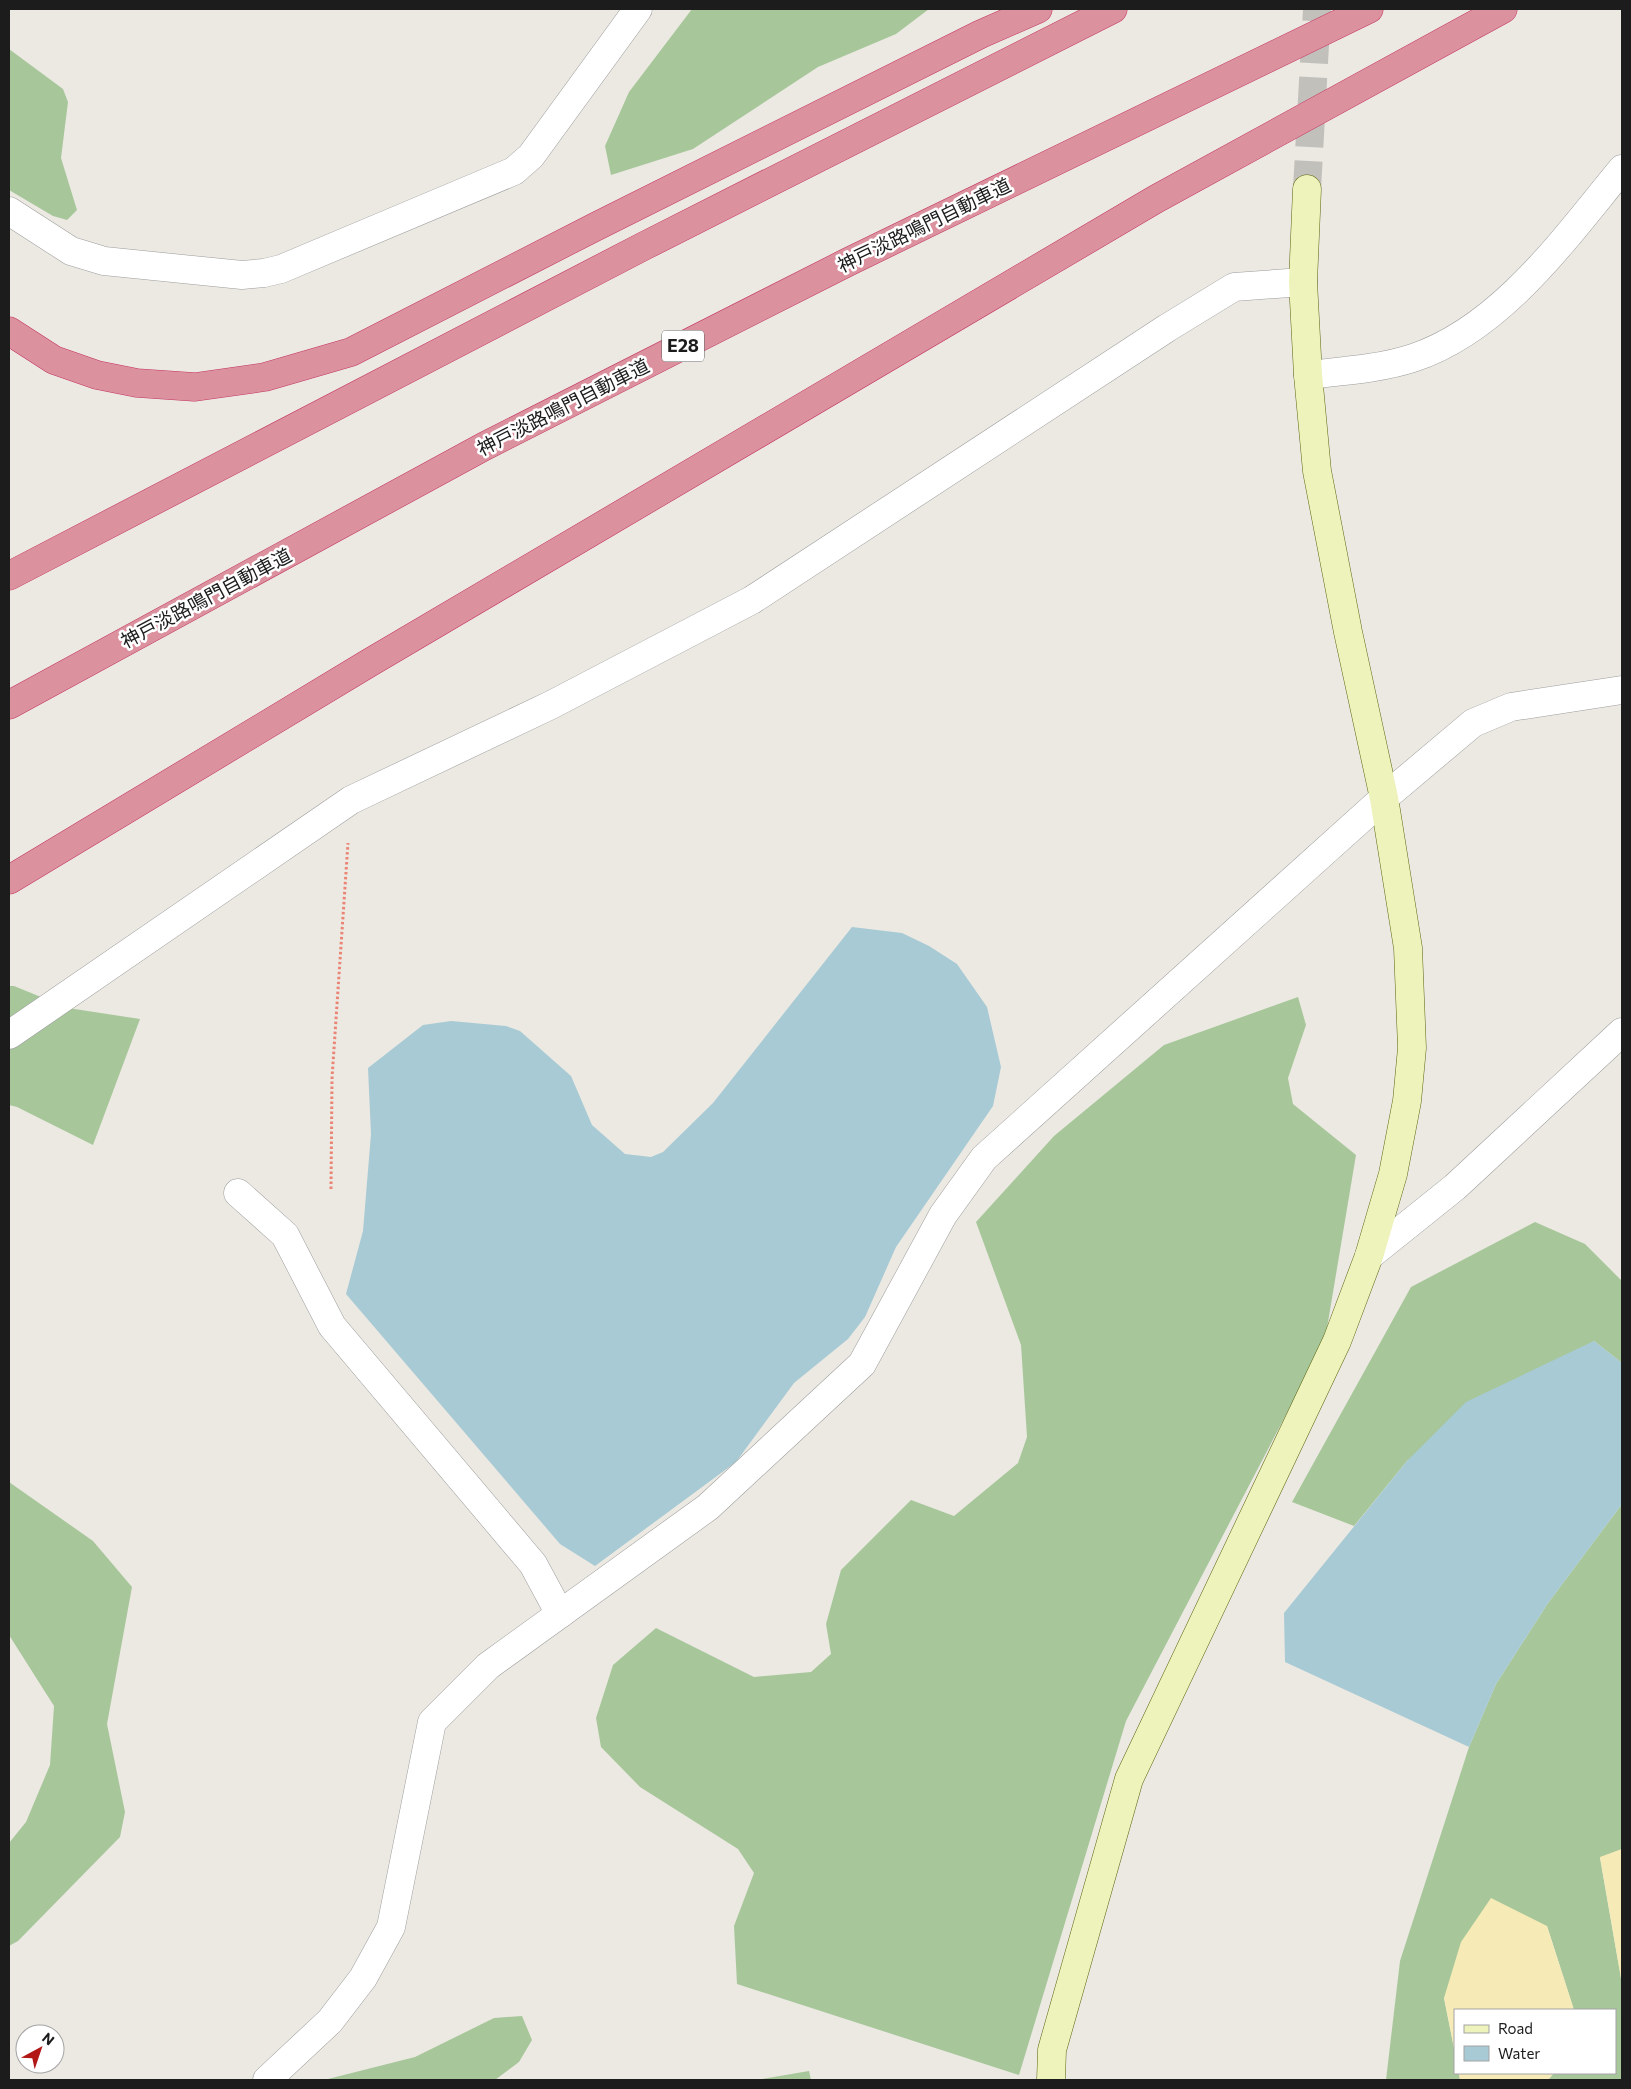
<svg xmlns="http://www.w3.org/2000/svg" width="1631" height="2089" font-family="Commissioner,'Noto Sans JP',sans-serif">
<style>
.forest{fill:#a7c79b}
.sand{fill:#f6ebb6}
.water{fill:#a7cad5}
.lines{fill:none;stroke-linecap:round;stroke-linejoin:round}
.secondary-tunnel{stroke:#c2c0ba;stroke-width:28;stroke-dasharray:28 14;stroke-linecap:butt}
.street-casing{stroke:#9d9d9d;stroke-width:29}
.secondary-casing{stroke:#5a6510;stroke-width:29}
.highway-casing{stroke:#c33663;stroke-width:29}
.path{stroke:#ea8475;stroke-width:3;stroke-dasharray:2.5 2.5;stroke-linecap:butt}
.street{stroke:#fff;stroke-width:28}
.secondary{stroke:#eef2bb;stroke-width:28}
.highway{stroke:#dc919e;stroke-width:28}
.labels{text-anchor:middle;stroke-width:5;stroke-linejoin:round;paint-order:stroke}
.shield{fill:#fff;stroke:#606060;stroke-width:1}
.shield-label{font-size:18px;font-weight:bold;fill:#1c1c1c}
.street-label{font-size:19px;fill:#1c1c1c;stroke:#fff}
</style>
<rect width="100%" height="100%" fill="#ece9e2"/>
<!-- forest -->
<g class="forest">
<path d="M692,9H929L896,34L818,67L693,149L611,175L605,146L629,92Z"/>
<path d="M9,49L63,89L68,102L61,158L77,210L67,220L53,216L9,190Z"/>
<path d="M9,986H14L68,1008L140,1019L93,1145L17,1107L9,1105Z"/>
<path d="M1298,997L1306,1025L1288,1078L1293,1104L1356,1155L1325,1340L1126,1721L1019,2075L737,1984L734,1926L754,1873L738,1849L640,1787L601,1747L596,1718L613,1665L656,1628L754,1677L811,1672L831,1654L826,1624L841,1570L911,1500L954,1516L1018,1463L1027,1437L1021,1345L976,1222L1054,1136L1164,1045Z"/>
<path d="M1535,1222L1585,1244L1622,1281V1363L1594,1341L1407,1461L1354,1526L1292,1502L1411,1287Z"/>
<path d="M9,1482L93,1541L132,1587L107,1724L125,1812L120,1837L18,1941L9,1946V1843L26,1822L50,1765L54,1706L9,1635Z"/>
<path d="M1622,1504V1849L1600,1858L1622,1984V2080H1548L1554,2073H1615V2010H1574L1547,1926L1444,1998L1455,2053V2073H1459L1460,2080H1386L1400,1961L1469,1747L1496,1684L1548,1603Z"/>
<path d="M522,2016L532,2040L519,2062L495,2080H324L415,2057L494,2018Z"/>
<path d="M809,2071L811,2080H756Z"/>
</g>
<!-- sand -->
<g class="sand">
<path d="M1622,1849V1984L1600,1857Z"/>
<path d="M1491,1898L1547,1926L1574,2010H1455V2053L1444,1998L1461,1942Z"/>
<path d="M1459,2073H1554L1548,2080H1460Z"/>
</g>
<!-- water -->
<g class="water">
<path d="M852,927L902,933L929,946L957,964L987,1007L1001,1067L993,1106L896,1247L865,1317L848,1339L794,1383L736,1462L595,1566L560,1544L346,1294L363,1231L371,1134L368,1068L423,1025L451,1021L506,1026L520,1031L571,1076L592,1125L625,1154L651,1157L663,1152L713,1103Z"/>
<path d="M1594,1341L1622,1363V1504L1548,1603L1496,1684L1469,1747L1285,1662L1284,1613L1407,1461L1466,1402Z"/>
</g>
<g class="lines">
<!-- secondary-tunnel -->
<path class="secondary-tunnel" d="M1307,189L1317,9"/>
<!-- street casing -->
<g class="street-casing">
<g id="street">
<path d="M9,211L71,251L104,261L242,275L264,273L281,269L514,171L531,156L638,9"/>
<path d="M1308,375C1343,371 1379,369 1413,358C1501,329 1565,238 1622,169"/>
<path d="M9,1035L351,800L551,705L752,600L1167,328L1234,287L1303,282"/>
<path d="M238,1193L285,1235L332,1326L533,1564L560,1614"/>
<path d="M1369,1256L1455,1187L1622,1032"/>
<path d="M267,2080L330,2021L363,1978L391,1927L432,1722L488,1666L708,1507L862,1364L943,1215L984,1158L1384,798L1473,723L1511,707L1622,690"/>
</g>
</g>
<!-- secondary casing -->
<g class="secondary-casing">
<path id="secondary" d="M1051,2080L1052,2050L1129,1779L1337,1341L1369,1256L1393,1174L1407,1101L1412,1048L1408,948L1384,798L1348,632L1317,471L1308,375L1303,282L1307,189"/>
</g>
<!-- highway casing -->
<g class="highway-casing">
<g id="highway">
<path d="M9,331L54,360L97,375L137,383L195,387L265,377L351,352L597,226L981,34L1038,9"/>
<path d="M9,576L644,246L1113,9"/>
<path d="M9,705L483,447L848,262L1369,9"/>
<path d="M9,880L369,663L1156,199L1503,9"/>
</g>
</g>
<!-- path -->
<path class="path" d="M331,1189L332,1078L348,843"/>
<!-- street -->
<use href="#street" class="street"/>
<!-- secondary -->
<use href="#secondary" class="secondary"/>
<!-- highway -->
<use href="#highway" class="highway"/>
</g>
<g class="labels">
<!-- shield labels -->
<rect class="shield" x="662" y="330.5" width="42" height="31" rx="4"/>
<g class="shield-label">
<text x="683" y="352">E28</text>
</g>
<!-- street labels -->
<g class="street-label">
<text transform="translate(924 225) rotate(-26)" y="7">神戸淡路鳴門自動車道</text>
<text transform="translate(563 407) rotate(-27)" y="7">神戸淡路鳴門自動車道</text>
<text transform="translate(206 598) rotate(-28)" y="7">神戸淡路鳴門自動車道</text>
</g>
</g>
<!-- border -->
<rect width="1631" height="2089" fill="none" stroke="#1c1c1c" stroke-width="20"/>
<!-- legend -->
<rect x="1454" y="2009" width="162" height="65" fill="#ffffff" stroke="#a4a4a4"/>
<rect x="1464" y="2025" width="25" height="8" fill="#eef2bb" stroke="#a4a4a4"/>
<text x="1498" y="2034" font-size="15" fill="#1c1c1c">Road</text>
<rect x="1464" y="2046" width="25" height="15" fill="#a7cad5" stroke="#a4a4a4"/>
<text x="1498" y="2059" font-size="15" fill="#1c1c1c">Water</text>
<!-- north arrow -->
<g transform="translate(40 2049) rotate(40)"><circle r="24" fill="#ffffff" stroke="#a4a4a4"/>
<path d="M0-4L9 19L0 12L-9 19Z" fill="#b21815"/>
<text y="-8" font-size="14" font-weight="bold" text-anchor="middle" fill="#1c1c1c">N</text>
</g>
</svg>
